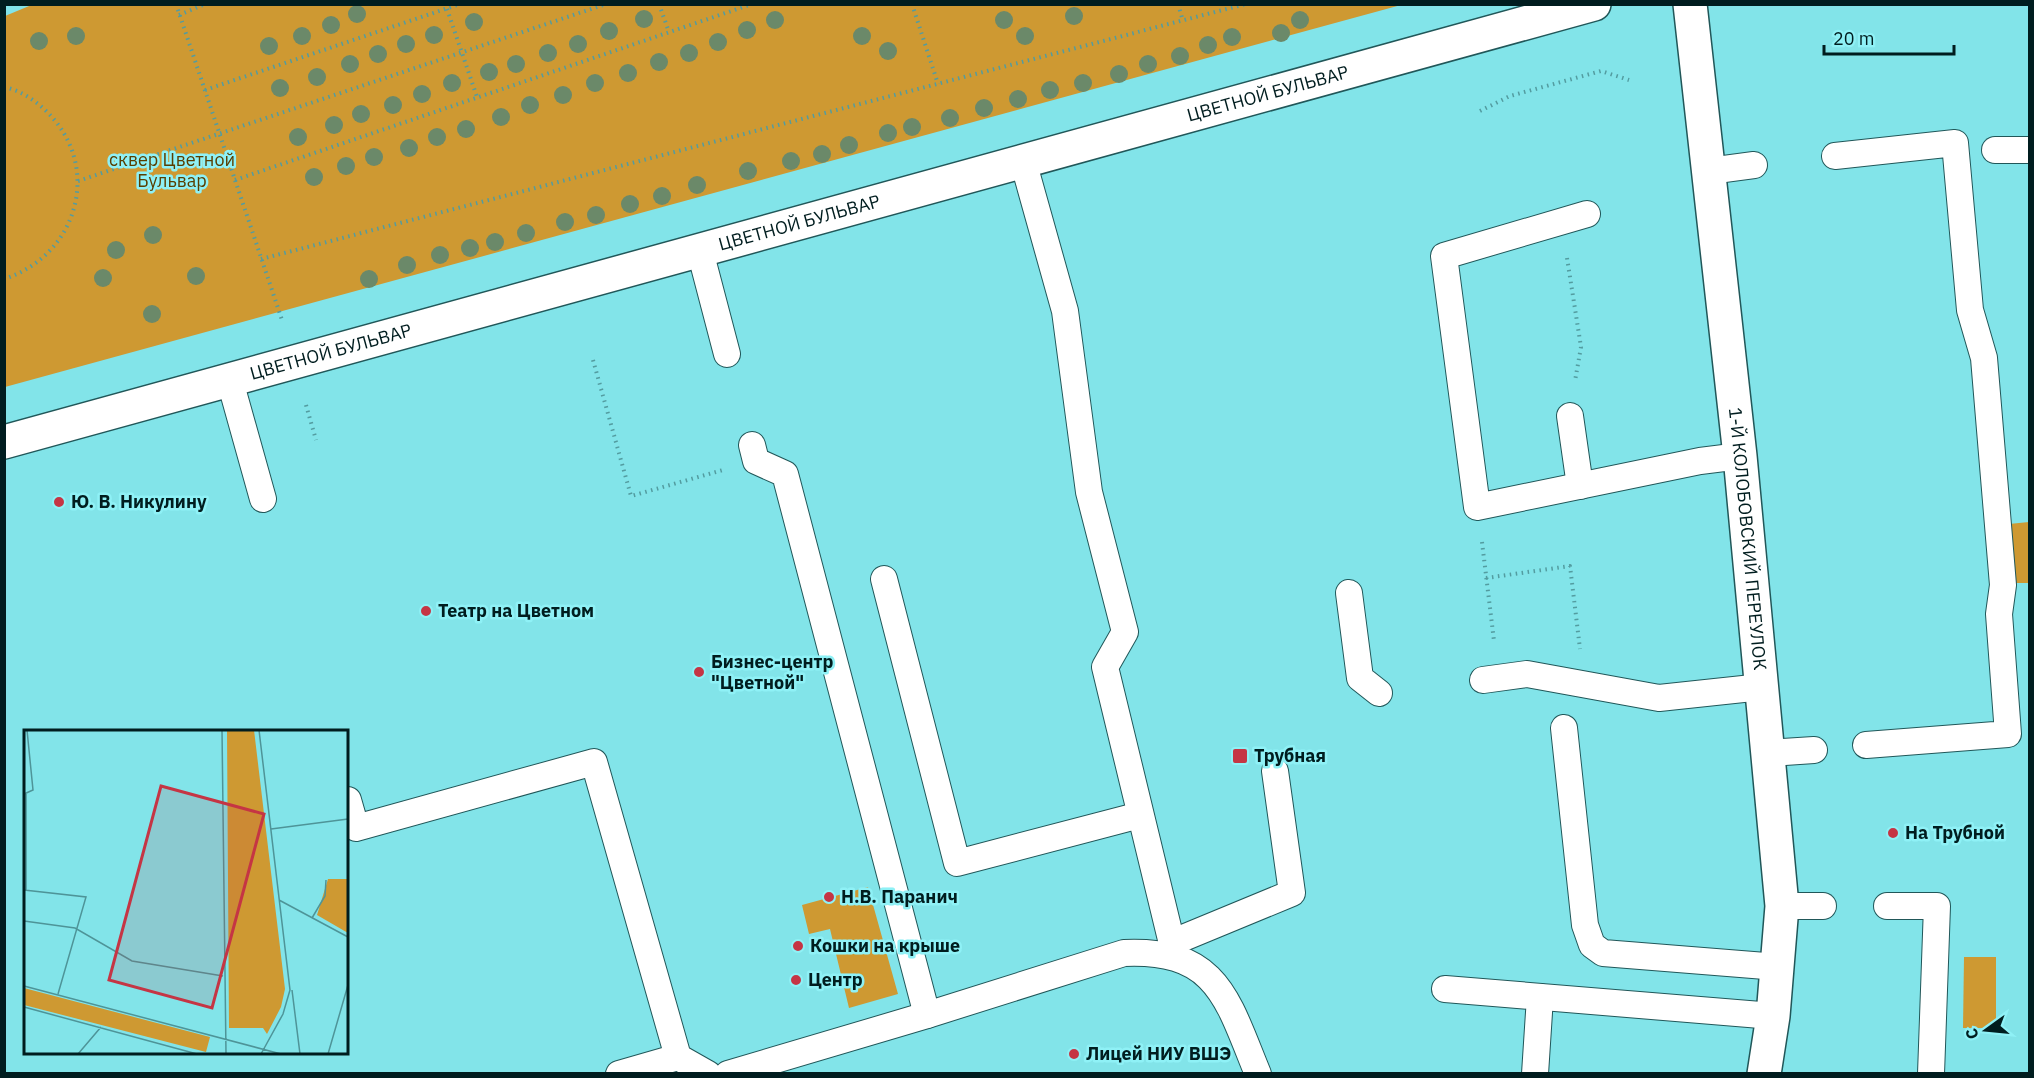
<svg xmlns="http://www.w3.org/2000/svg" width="2034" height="1078" font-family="'IBM Plex Sans',sans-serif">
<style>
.green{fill:#ce9932}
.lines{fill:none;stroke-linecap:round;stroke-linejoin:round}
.lane-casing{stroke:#215759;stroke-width:28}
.street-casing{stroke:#215759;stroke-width:36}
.secondary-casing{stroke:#215759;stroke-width:36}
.path{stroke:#539ca0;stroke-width:4;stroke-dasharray:1.5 4.5;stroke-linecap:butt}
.lane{stroke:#fff;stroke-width:26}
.street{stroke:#fff;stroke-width:33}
.secondary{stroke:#fff;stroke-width:33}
.tree{fill:#6b8969}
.poi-dot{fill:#c53544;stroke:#8ff1f6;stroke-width:2}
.labels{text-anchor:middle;stroke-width:5;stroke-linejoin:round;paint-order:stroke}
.street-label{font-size:18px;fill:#001d1f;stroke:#8ff1f6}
.park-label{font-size:18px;fill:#593e00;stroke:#8ff1f6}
.poi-label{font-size:18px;font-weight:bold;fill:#001d1f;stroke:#8ff1f6;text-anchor:start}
.inset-road{fill:none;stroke:#4e9498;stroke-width:1.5}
.view{fill:#c53544;fill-opacity:0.15;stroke:#c53544;stroke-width:3}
.inset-edge{fill:none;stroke:#001d1f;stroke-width:3}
</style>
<rect width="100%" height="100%" fill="#82e4e9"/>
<!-- green -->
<g class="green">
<path d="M34,4H1401V5L5,387V16Z"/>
<path d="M2029,522V583H2016L2009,524Z"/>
<path d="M868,887L898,994L849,1008L830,929L809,934L802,905Z"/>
<path d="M1964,957H1996V1028H1963Z"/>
</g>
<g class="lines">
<!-- lane casing -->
<g class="lane-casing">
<g id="lane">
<path d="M1995,150H2030"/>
<path d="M1835,156L1955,143L1970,310L1984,358L2003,585L1999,614L2008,734L1866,745"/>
<path d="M1023,161L1065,311L1089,492L1125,632L1105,667L1175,956"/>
<path d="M1709,171L1754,165"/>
<path d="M1587,214L1444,256L1477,507L1700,461L1740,456"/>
<path d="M700,251L727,354"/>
<path d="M230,381L263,499"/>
<path d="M1570,416L1580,486"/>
<path d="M752,445L756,461L785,474L927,1015"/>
<path d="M884,579L957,863L1140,815"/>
<path d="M1349,593L1360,678L1379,693"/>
<path d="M1483,680L1527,674L1659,698L1762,687"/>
<path d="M1564,728L1585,925L1592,945L1603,953L1778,967"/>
<path d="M1768,753L1814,750"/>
<path d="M348,800L356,828L594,762L678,1057L708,1074"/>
<path d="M1782,906H1823"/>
<path d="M1887,906H1937L1931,1074"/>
<path d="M1171,943L1292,893L1275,771"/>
<path d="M1445,989L1773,1016"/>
<path d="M619,1074L678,1057"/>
<path d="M728,1074L927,1015L1124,953C1218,949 1227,999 1258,1074"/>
<path d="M1535,1074L1540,997"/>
</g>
</g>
<!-- street casing -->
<g class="street-casing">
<g id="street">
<path id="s1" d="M1690,4L1740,456L1782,906L1773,1016L1764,1074"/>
</g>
</g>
<!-- secondary casing -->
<g class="secondary-casing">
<g id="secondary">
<path id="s2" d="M4,442L1594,4"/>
</g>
</g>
<!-- path -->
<g class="path">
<path d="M176,4L282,320"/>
<path d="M659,4L669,32"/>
<path d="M912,4L938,84"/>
<path d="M1178,4L1183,21"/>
<path d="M447,9L477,97"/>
<path d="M179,15L205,4"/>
<path d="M4,87C19,90 33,99 44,109C104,164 79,255 4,279"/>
<path d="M205,90L460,4"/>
<path d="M1480,111L1510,96L1601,71L1629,80"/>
<path d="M235,180L752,4"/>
<path d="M78,181L606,4"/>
<path d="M1567,258L1581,347L1575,381"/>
<path d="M261,259L1246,4"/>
<path d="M593,360L631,496L723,470"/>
<path d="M306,405L316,440"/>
<path d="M1482,542L1494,641"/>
<path d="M1486,578L1570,566L1580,649"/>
</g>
<!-- lane -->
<use href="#lane" class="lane"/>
<!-- street -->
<use href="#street" class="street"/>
<!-- secondary -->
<use href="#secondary" class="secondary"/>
</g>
<!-- trees -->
<g class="tree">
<circle cx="357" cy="14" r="9"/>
<circle cx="1074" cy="16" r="9"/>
<circle cx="644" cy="19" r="9"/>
<circle cx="775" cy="20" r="9"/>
<circle cx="1004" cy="20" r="9"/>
<circle cx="1300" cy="20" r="9"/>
<circle cx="474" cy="22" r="9"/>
<circle cx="331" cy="25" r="9"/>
<circle cx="747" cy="30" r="9"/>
<circle cx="609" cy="31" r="9"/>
<circle cx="1281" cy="33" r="9"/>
<circle cx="434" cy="35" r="9"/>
<circle cx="76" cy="36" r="9"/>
<circle cx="302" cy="36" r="9"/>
<circle cx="862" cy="36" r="9"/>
<circle cx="1025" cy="36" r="9"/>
<circle cx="1232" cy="37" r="9"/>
<circle cx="39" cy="41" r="9"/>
<circle cx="718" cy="42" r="9"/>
<circle cx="406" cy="44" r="9"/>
<circle cx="578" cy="44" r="9"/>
<circle cx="1208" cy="45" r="9"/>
<circle cx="269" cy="46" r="9"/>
<circle cx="888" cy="51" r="9"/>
<circle cx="548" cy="53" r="9"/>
<circle cx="689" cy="53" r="9"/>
<circle cx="378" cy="54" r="9"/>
<circle cx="1180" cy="56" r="9"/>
<circle cx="659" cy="62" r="9"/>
<circle cx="350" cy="64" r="9"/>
<circle cx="516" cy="64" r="9"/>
<circle cx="1148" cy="64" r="9"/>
<circle cx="489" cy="72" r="9"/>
<circle cx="628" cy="73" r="9"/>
<circle cx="1119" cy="74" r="9"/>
<circle cx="317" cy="77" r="9"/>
<circle cx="452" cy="83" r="9"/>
<circle cx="595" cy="83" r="9"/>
<circle cx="1083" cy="83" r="9"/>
<circle cx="280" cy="88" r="9"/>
<circle cx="1050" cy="90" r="9"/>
<circle cx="422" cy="94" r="9"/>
<circle cx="563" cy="95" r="9"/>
<circle cx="1018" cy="99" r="9"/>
<circle cx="393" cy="105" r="9"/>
<circle cx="530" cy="105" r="9"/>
<circle cx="984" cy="108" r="9"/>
<circle cx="361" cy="114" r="9"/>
<circle cx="501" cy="117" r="9"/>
<circle cx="950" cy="118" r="9"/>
<circle cx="334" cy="125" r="9"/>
<circle cx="912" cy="127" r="9"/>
<circle cx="466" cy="129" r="9"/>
<circle cx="888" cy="133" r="9"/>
<circle cx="298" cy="137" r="9"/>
<circle cx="437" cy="137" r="9"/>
<circle cx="849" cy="145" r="9"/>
<circle cx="409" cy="148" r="9"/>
<circle cx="822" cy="154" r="9"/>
<circle cx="374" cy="157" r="9"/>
<circle cx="791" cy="161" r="9"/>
<circle cx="346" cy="166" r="9"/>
<circle cx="748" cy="171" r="9"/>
<circle cx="314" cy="177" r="9"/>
<circle cx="697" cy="185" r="9"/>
<circle cx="662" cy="196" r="9"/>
<circle cx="630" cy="204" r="9"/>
<circle cx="596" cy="215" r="9"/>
<circle cx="565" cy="222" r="9"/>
<circle cx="526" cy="233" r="9"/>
<circle cx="153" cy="235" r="9"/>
<circle cx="495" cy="242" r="9"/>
<circle cx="470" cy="248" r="9"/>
<circle cx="116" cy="250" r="9"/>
<circle cx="440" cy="255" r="9"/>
<circle cx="407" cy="265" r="9"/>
<circle cx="196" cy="276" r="9"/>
<circle cx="103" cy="278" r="9"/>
<circle cx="369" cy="279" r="9"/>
<circle cx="152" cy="314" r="9"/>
</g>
<!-- markers -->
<g class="poi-dot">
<circle cx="59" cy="502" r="6"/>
<circle cx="426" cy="611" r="6"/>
<circle cx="699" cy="672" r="6"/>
<rect x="1232" y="748" width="16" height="16" rx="3"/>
<circle cx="1893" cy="833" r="6"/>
<circle cx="829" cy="897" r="6"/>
<circle cx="798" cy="946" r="6"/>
<circle cx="796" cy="980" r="6"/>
<circle cx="1074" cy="1054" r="6"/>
</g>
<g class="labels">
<!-- street labels -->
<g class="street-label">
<text dy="6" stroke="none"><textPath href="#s2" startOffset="1311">ЦВЕТНОЙ БУЛЬВАР</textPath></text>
<text dy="6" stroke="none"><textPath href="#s2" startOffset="825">ЦВЕТНОЙ БУЛЬВАР</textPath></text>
<text dy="6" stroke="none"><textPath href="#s2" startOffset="339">ЦВЕТНОЙ БУЛЬВАР</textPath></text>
<text dy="6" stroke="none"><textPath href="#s1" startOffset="538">1-Й КОЛОБОВСКИЙ ПЕРЕУЛОК</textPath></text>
</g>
<!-- park labels -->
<g class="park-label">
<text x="172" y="166">сквер Цветной<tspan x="172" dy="21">Бульвар</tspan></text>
</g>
<!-- poi labels -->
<g class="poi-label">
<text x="71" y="508">Ю. В. Никулину</text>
<text x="438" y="617">Театр на Цветном</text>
<text x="711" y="668">Бизнес-центр<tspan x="711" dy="21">"Цветной"</tspan></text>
<text x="1254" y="762">Трубная</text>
<text x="1905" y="839">На Трубной</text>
<text x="841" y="903">Н.В. Паранич</text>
<text x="810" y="952">Кошки на крыше</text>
<text x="808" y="986">Центр</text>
<text x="1086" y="1060">Лицей НИУ ВШЭ</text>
</g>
</g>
<!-- overview -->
<g transform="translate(24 730)">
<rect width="324" height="324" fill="#82e4e9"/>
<path d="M203,0H230L261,259L257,277L243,304L239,298H205ZM304,149H324V203L293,185ZM0,258L186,307L182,322L0,275Z" fill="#ce9932"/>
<path class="inset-road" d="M198,0L202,324M235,0L266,260L259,284L237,324M0,64L9,60L3,0M2,64V160M247,99L324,89M0,160L62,167L34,264M255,170L324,207M288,188L301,166L302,150M0,191L51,198L108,231L199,246M0,256L257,324M268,260L276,324M0,277L173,324M54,324L77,297M304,324L324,255"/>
<path class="view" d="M137,56L240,84L188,278L85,250Z"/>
<rect width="324" height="324" class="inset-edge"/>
</g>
<!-- border -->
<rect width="2034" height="1078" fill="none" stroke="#001d1f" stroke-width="12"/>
<!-- north arrow -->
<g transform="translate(1986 1030) rotate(255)" stroke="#8ff1f6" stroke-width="4.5" paint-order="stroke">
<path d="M0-4.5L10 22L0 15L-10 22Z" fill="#001d1f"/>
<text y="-9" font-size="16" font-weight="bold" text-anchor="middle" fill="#001d1f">С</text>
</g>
<!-- scale -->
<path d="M1824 45v9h130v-9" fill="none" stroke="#001d1f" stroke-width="3"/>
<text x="1833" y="45" font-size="18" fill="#001d1f" stroke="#8ff1f6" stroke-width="4.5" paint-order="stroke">20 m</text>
</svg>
